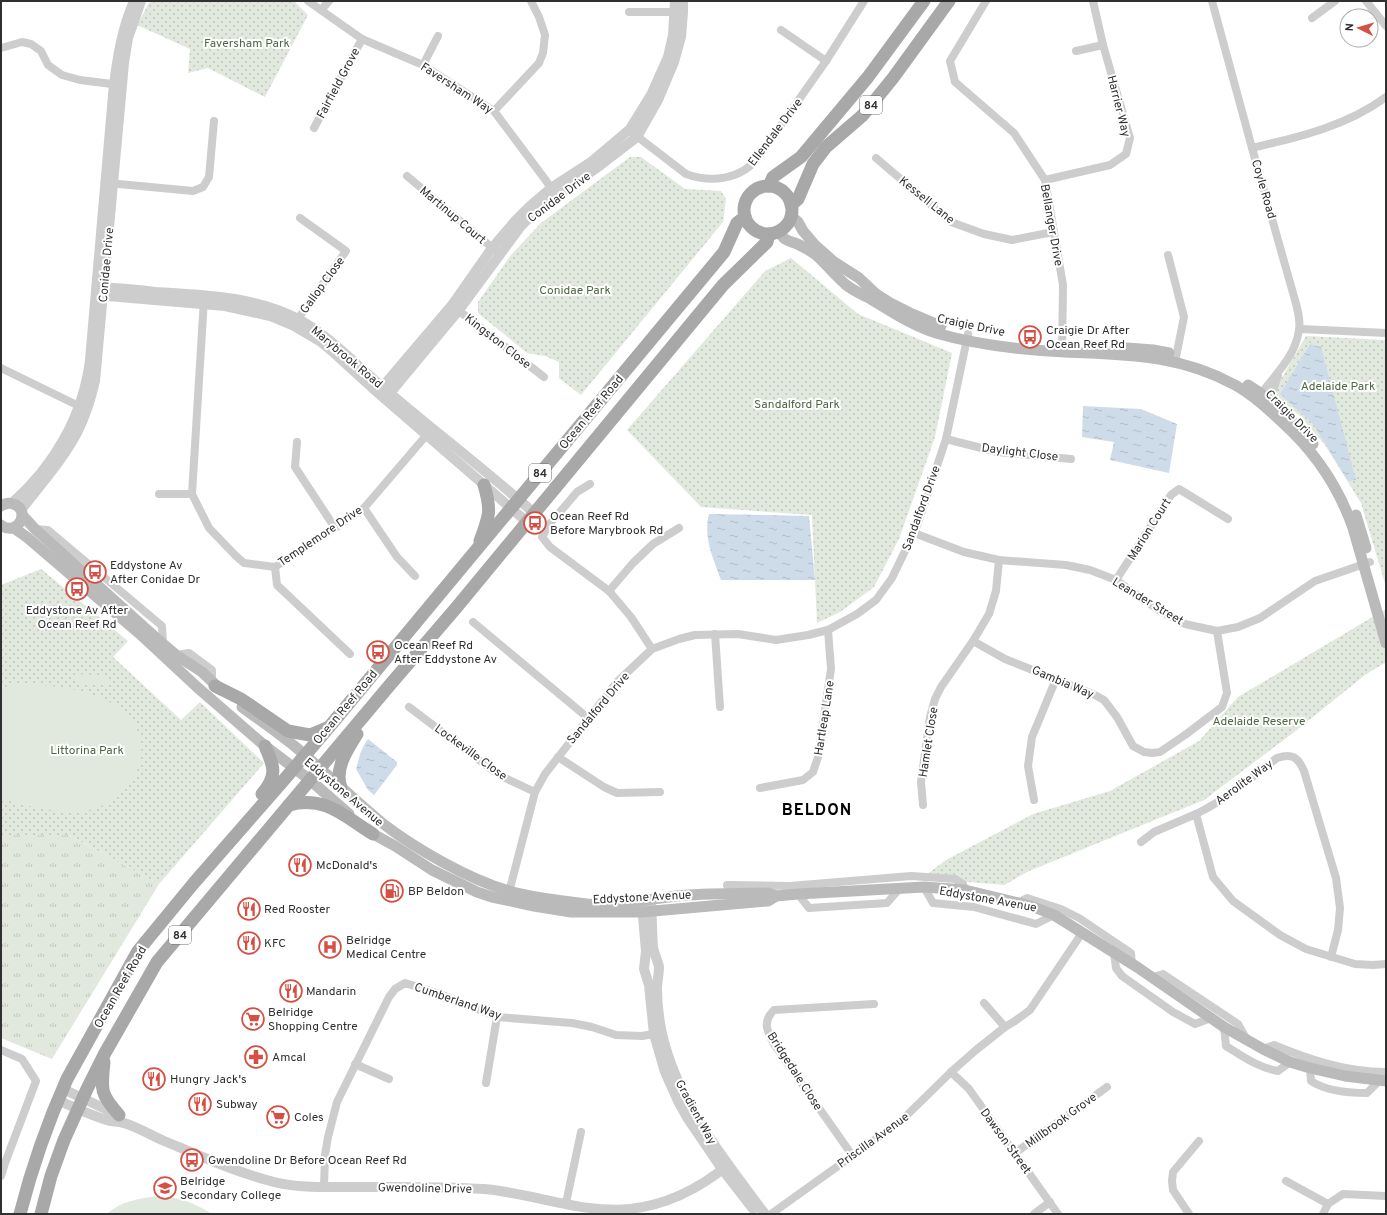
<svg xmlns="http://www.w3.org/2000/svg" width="1387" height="1215" font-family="Overpass,sans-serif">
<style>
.grass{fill:url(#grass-tufts)}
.park{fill:url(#park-dots)}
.pitch{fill:#e1e8dd}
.water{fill:url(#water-ripples)}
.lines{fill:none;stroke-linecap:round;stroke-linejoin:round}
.minor{stroke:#cdcdcd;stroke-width:8}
.tertiary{stroke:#cdcdcd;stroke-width:10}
.secondary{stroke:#bababa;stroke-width:11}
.primary{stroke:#a8a8a8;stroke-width:13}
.labels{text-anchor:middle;stroke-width:4;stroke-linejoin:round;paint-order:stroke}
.shield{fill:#fff;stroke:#6e6e6e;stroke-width:1}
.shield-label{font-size:11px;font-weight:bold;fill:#303030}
.park-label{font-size:12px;fill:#4e6742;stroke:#fff}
.street-label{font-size:12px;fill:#303030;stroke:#fff}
.poi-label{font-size:12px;fill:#303030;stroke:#fff;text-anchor:start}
.district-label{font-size:16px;font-weight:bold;letter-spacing:1px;fill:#000;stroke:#fff}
</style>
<defs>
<pattern id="grass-tufts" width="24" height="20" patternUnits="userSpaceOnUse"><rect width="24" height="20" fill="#e1e8dd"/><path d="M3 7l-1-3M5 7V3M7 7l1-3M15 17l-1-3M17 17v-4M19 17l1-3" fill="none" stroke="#c1c7be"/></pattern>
<pattern id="park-dots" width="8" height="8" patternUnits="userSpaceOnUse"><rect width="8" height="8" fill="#e1e8dd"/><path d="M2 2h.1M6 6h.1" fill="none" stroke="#c1c7be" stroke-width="1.8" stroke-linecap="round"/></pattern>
<pattern id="water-ripples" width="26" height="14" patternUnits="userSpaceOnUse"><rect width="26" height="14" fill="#cedbe9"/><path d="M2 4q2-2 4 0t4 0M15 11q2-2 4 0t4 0" fill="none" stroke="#b1bcc8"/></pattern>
</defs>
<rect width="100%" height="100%" fill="#fff"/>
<!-- grass -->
<path class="grass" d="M1,835H69L159,884L52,1059L1,1038Z"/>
<!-- park -->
<g class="park">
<path d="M150,1H294L308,15L265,97L208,68L188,73L190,49L137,25Z"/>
<path d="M630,157H641L685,189L721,191L726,199L723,222L581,395L559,378V362L545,356L527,353L478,313V302L511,255L541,223Z"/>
<path d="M791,258L858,314L952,353L935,437L899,539L874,587L840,612L817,623L812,515L701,507L627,430L765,271Z"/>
<path d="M1306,336L1386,340V587L1361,503L1325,445L1300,416L1273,393Z"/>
<path d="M41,569L128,641L113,657L181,720L200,702L264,763L159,884L69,835H1V585Z"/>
<path d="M1386,609V662L1365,675L1293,733L1204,800L1029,871L1004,885L922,878L946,860L1033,814L1110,791L1199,741L1238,697Z"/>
</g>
<!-- pitch -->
<g class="pitch">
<path d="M76,674L108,676L107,685L75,684Z"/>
<path d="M12,684C46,685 76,686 107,701C115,704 123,709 129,716C136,723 139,734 141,743C145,781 112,810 76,812C51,812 25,805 1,799V689Z"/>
<path d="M159,1196C182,1198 192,1202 212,1214H107C121,1201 140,1198 159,1196Z"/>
</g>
<!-- water -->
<g class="water">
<path d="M1310,344L1321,347L1356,480L1348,481L1313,424L1280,394Z"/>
<path d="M1083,406L1141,409L1177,424L1169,473L1110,460L1114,442L1082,437Z"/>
<path d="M709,514L809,516L815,580H721C713,558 703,538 709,514Z"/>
<path d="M368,739L397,762V765L374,795L368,790L356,769C359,759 361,748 368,739Z"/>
</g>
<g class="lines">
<!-- minor -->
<g class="minor">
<path d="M308,1L362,39L423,65L494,111L547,182L553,193"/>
<path d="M986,1L950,61L955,82L1014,133L1045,180L1063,285L1062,352"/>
<path d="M1212,1L1252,148L1293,293C1296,304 1301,318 1299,330C1295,358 1274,375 1258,398"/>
<path d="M1366,1L1386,26"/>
<path d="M321,10L329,1"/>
<path d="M629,12H680"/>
<path d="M1312,18L1335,1"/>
<path d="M781,30L826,61"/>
<path d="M1,48L22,42L31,44L41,51L48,65L62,75L80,80L120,85"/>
<path d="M1076,51L1103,45"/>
<path d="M423,65L438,36"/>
<path d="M494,111L539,63L543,53L545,35L539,17L531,1"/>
<path d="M314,128L362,39"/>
<path d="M634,134L686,174C711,183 740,180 758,158L826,61L864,1"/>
<path d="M1252,148C1299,137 1347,126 1386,97"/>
<path d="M876,158L951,222L984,234L1012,240L1053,232"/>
<path d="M407,176L496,251"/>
<path d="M1045,180L1110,165L1126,154L1130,138L1103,45L1093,1"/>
<path d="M108,183L193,191L203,187L209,177L214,121"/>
<path d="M1168,255L1184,317L1175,362"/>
<path d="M204,299L192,494L209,528L236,556L244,563L275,567L335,528L364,508L430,431"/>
<path d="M454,307L544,377"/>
<path d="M295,323L346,251L300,218"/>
<path d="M1300,329L1386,333"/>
<path d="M1,368L83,408"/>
<path d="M1264,403L1273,390L1278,376"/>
<path d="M946,439L997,452L1071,459"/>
<path d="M297,442L295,467L335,528"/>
<path d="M590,484L577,492L548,526L542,537L550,547L609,591L631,617L652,649"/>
<path d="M159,494H192"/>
<path d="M364,508L397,557L415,576"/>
<path d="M35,529L48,530L162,626L163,644"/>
<path d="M914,533L964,552L999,560L1066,565L1090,570L1116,580L1160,611L1185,624L1217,631L1238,627L1260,618L1315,581L1370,562"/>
<path d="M999,560L996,591L989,614L973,641L1005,659L1093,694L1104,700L1117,717L1133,746L1144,752L1152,753L1160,752L1185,735L1222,707L1227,693L1217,631"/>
<path d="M275,567L277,585L350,654"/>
<path d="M1116,580L1171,495L1179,489L1228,519"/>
<path d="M609,591L633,563L653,544L679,528"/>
<path d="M473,622L588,718"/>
<path d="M715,634L720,707"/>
<path d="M176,655L189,653L212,670V682"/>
<path d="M409,707L491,769L503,777L535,792"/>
<path d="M558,757L604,787L617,793L660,792"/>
<path d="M760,788L803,780L813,772L818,757L831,669L828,630"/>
<path d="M1034,800L1028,766L1032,737L1056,679"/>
<path d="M923,805L921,782L930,717L935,699L941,687L973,641"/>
<path d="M1141,842L1154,832L1196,814"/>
<path d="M727,885L790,886L911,876L955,879L963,884L965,890"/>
<path d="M924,887L933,903L974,907L1036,924L1054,915"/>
<path d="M798,894L809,908L887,903L900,888"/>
<path d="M508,896L535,792L545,774L617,682L652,649L679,639L695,635L738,634L776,640L808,635L828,630L857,614L876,600L892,578L917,526L946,439L968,334"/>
<path d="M1018,903L1027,898L1061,909L1079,918L1131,953L1132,965"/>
<path d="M1114,953L1116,968L1122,976L1173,1012L1195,1024L1211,1018"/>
<path d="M1331,957L1338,930L1340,908L1336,878L1304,771C1298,757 1292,753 1277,758C1251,778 1225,800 1196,814L1213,877L1233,901L1280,935L1306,949L1355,964L1373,965L1386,964"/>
<path d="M1151,978L1163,974L1238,1024L1247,1040"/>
<path d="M984,1003L1005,1027"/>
<path d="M1224,1027L1226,1046C1242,1056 1259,1068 1278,1071L1290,1062"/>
<path d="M1263,1049L1274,1045C1310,1060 1347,1072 1386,1072"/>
<path d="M1,1050L22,1059L36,1081L5,1163L1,1176"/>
<path d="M355,1064L389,1079"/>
<path d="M1310,1068L1311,1081C1326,1091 1349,1093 1367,1093L1379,1081"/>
<path d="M951,1072L969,1089L1058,1214"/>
<path d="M486,1083L497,1017"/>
<path d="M1015,1153L1107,1087"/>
<path d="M852,1155L774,1044C767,1031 762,1022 774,1010L874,1004"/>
<path d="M1286,1181L1328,1204"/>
<path d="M324,1187L325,1155L328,1137L337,1102L389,997L395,989L405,983L440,994L497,1017L572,1023L592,1027L616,1035L642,1036L659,1033"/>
<path d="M566,1203L581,1132"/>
<path d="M771,1214L901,1121L951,1072L976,1050L1005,1027L1015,1021L1030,1010L1082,933"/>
<path d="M1034,1214L1050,1202"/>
<path d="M1189,1214L1173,1190L1172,1181L1173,1172L1199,1141"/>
<path d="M1323,1214L1328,1204L1343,1194L1386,1196"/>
</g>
<!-- tertiary -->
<g class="tertiary">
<path d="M98,288C117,287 137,290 156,292C203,295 254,296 298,319C328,335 352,361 378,383C429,427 483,468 534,513"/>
<path d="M96,295L225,306L270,316L294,326L321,342L334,353L378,393L527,522"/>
<path d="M379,391L452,305L492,248L515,221L530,206L551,188L591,162L630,129L651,95L668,57L673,35L675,1"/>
<path d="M385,399L459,310L521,226L535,212L598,167L637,137L658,100L674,62L681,37L683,12V1"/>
<path d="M12,503C54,466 83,416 90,360L114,84C118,54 122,29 134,1"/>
<path d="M21,510C40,485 62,461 77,433C85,417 91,399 95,381L124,63L128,38L141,1"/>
<path d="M642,905L646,951L644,969L649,985L654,1034L665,1072L678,1101L688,1119L722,1169L753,1209"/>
<path d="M651,905C652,919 652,933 653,947C654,954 658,961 659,967C659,974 657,982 657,989C657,1004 659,1019 662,1034C678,1103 723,1158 765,1214"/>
<path d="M63,1089L116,1114"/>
<path d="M58,1100C75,1108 92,1116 110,1121C114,1122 119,1121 124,1123C137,1127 149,1134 162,1140C198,1155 235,1172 274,1182C298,1188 323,1187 347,1187C393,1187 439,1186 484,1189C532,1193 583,1214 630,1209C666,1205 700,1188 728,1165"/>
</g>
<!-- secondary -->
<g class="secondary">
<path d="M791,216L798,222L803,231L815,245L834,262L859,278L876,294L890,303L910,313L941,326"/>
<path d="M779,232C781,234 783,238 785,239C788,241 792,242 795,243C803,246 809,250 816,255C826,264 835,275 845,284C852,290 861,294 869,298C891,311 911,325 936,333C977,345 1022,350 1065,352C1126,355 1179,354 1235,385C1253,395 1268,409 1283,423C1315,452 1339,488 1353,528L1386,643"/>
<path d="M1115,347L1153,350L1169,353"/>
<path d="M1248,385C1273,400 1294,421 1313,444"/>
<path d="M1,506C5,504 8,502 13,504C32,509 18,538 1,525"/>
<path d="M22,515L35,529L163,644L176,655L202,672L221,690"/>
<path d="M1356,515L1366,548"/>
<path d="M14,528L28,538L140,634L197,687L265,746L310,780L349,814"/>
<path d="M242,707C261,721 280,734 298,749C326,773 353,799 382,823C416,849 468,879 509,891C534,898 561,901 587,904C617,906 648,899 677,896C707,893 738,894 768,893L776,896"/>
<path d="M367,829L373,834L395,846L432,870L477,892L492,897L534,906L571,912H642L768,901L776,896L798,894L924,887L965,890L1031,906L1054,915L1137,967L1224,1027L1263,1049L1290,1062L1310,1068L1345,1076L1386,1081"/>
</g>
<!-- primary -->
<g class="primary">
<path d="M769,186L773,177L801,157L868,77L924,1"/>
<circle cx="768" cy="210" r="24"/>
<path d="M791,205L798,199L813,164L826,147L863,115L893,78L949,1"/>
<path d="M480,541C489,516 492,512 484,485"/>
<path d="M215,686L241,699L288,731L310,735L327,728"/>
<path d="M341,788C334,769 347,750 357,734"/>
<path d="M262,794C278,775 274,767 265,746"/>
<path d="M289,805C325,795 344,816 373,834"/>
<path d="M104,1062C101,1090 100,1094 119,1115"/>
<path d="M20,1214C32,1167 47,1124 67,1079L138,951L193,884L283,781L330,726L724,252L737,223L745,217"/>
<path d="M41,1214L51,1176L64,1140L87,1089L105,1053L157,962L389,686L456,608L723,285L767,242L769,234"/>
</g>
</g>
<!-- icons -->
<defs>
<g id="bus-ring" transform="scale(1.15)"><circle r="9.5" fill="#fff" stroke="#d45045" stroke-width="1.5"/><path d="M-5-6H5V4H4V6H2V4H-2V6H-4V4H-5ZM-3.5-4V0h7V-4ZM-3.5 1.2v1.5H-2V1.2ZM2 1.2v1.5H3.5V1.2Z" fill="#d45045"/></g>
<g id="restaurant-ring" transform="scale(1.15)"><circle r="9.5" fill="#fff" stroke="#d45045" stroke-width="1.5"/><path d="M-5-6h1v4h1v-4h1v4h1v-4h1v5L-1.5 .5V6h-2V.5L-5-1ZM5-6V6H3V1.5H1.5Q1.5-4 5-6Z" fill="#d45045"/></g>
<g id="fuel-ring" transform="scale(1.15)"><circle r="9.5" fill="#fff" stroke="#d45045" stroke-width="1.5"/><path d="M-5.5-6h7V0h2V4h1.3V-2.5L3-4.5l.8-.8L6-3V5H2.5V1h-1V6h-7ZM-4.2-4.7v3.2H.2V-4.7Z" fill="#d45045"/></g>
<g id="hospital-ring" transform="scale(1.15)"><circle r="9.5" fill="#fff" stroke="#d45045" stroke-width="1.5"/><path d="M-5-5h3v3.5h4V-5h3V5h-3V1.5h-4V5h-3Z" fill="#d45045"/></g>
<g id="supermarket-ring" transform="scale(1.15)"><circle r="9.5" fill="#fff" stroke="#d45045" stroke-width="1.5"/><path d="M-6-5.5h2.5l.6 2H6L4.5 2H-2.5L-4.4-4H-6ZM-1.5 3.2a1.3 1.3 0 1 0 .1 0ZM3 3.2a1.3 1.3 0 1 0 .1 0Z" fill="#d45045"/></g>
<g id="pharmacy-ring" transform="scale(1.15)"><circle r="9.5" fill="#fff" stroke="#d45045" stroke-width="1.5"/><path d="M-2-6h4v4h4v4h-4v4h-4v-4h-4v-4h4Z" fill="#d45045"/></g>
<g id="school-ring" transform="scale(1.15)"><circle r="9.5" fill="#fff" stroke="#d45045" stroke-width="1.5"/><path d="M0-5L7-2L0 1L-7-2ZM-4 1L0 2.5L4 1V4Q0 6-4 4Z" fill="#d45045"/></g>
</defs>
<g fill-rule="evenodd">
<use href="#bus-ring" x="1030" y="337"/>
<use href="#bus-ring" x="535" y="523"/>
<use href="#bus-ring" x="95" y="572"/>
<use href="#bus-ring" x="77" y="589"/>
<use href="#bus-ring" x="378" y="652"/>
<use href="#restaurant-ring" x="300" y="865"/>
<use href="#fuel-ring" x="392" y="891"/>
<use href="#restaurant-ring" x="249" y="909"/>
<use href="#restaurant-ring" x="249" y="943"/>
<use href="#hospital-ring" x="330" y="947"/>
<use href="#restaurant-ring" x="291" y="991"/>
<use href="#supermarket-ring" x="253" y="1019"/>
<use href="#pharmacy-ring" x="256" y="1057"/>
<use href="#restaurant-ring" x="154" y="1079"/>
<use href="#restaurant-ring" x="200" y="1104"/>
<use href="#supermarket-ring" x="278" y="1117"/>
<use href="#bus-ring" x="192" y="1160"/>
<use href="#school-ring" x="165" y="1188"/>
</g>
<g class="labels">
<!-- shield labels -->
<g class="shield">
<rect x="860" y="96" width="22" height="18" rx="3"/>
<rect x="529" y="464" width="22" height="18" rx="3"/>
<rect x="169" y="926" width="22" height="18" rx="3"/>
</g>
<g class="shield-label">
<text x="871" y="109">84</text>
<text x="540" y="477">84</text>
<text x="180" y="939">84</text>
</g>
<!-- park labels -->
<g class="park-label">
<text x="247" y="47">Faversham Park</text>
<text x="575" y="294">Conidae Park</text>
<text x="1338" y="390">Adelaide Park</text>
<text x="797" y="408">Sandalford Park</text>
<text x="1259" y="725">Adelaide Reserve</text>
<text x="87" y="754">Littorina Park</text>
</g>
<!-- street labels -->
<g class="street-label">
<text transform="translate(338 83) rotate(-62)" y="4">Fairfield Grove</text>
<text transform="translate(457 88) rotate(33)" y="4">Faversham Way</text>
<text transform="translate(1119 106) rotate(76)" y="4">Harrier Way</text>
<text transform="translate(775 132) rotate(-53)" y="4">Ellendale Drive</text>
<text transform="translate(1264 189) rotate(74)" y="4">Coyle Road</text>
<text transform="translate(559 197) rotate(-37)" y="4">Conidae Drive</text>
<text transform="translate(927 200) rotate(39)" y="4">Kessell Lane</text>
<text transform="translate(453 215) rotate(40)" y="4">Martinup Court</text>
<text transform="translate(1052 225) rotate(80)" y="4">Bellanger Drive</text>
<text transform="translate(106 265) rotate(-85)" y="4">Conidae Drive</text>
<text transform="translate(322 285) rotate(-54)" y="4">Gallop Close</text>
<text transform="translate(971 325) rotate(12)" y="4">Craigie Drive</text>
<text transform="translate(498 341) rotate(38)" y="4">Kingston Close</text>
<text transform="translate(347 357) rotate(40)" y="4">Marybrook Road</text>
<text transform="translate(591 412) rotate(-50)" y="4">Ocean Reef Road</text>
<text transform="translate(1292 416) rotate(45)" y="4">Craigie Drive</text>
<text transform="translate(1020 452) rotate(7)" y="4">Daylight Close</text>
<text transform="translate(921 508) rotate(-70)" y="4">Sandalford Drive</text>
<text transform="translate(1149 529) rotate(-58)" y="4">Marion Court</text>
<text transform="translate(320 536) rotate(-34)" y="4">Templemore Drive</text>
<text transform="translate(1148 601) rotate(31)" y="4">Leander Street</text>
<text transform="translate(1063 682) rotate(23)" y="4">Gambia Way</text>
<text transform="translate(345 707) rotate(-50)" y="4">Ocean Reef Road</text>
<text transform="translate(598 708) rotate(-50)" y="4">Sandalford Drive</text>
<text transform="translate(824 718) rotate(-81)" y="4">Hartleap Lane</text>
<text transform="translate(928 742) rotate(-81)" y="4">Hamlet Close</text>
<text transform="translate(471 752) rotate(36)" y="4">Lockeville Close</text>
<text transform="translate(1244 782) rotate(-36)" y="4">Aerolite Way</text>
<text transform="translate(344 792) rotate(40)" y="4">Eddystone Avenue</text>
<text transform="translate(642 897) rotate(-3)" y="4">Eddystone Avenue</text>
<text transform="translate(988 899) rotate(10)" y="4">Eddystone Avenue</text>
<text transform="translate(120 987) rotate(-60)" y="4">Ocean Reef Road</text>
<text transform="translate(458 1001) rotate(19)" y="4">Cumberland Way</text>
<text transform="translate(795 1071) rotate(57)" y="4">Bridgedale Close</text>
<text transform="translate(696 1112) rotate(61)" y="4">Gradient Way</text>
<text transform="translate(1061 1120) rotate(-36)" y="4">Millbrook Grove</text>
<text transform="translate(873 1140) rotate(-36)" y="4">Priscilla Avenue</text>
<text transform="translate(1006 1141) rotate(54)" y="4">Dawson Street</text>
<text transform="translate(425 1188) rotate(1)" y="4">Gwendoline Drive</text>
</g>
<!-- poi labels -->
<g class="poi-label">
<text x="1046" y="334">Craigie Dr After<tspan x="1046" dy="14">Ocean Reef Rd</tspan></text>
<text x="550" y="520">Ocean Reef Rd<tspan x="550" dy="14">Before Marybrook Rd</tspan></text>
<text x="110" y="569">Eddystone Av<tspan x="110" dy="14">After Conidae Dr</tspan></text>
<text x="77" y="614" text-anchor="middle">Eddystone Av After<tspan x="77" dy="14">Ocean Reef Rd</tspan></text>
<text x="394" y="649">Ocean Reef Rd<tspan x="394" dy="14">After Eddystone Av</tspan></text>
<text x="316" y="869">McDonald's</text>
<text x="408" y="895">BP Beldon</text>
<text x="264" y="913">Red Rooster</text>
<text x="346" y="944">Belridge<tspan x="346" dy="14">Medical Centre</tspan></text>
<text x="264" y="947">KFC</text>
<text x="306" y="995">Mandarin</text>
<text x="268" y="1016">Belridge<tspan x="268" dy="14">Shopping Centre</tspan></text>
<text x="272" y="1061">Amcal</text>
<text x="170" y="1083">Hungry Jack's</text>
<text x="216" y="1108">Subway</text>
<text x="294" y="1121">Coles</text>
<text x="208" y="1164">Gwendoline Dr Before Ocean Reef Rd</text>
<text x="180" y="1185">Belridge<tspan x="180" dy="14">Secondary College</tspan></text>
</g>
<!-- district labels -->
<g class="district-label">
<text x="817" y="815">BELDON</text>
</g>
</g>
<!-- border -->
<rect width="1387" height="1215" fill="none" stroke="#303030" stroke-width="4"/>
<!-- north arrow -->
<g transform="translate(1359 28) rotate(275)"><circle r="19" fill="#ffffff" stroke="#acacac"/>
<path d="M0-3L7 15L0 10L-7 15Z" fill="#d45045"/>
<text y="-6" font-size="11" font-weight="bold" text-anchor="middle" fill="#303030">N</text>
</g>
</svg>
